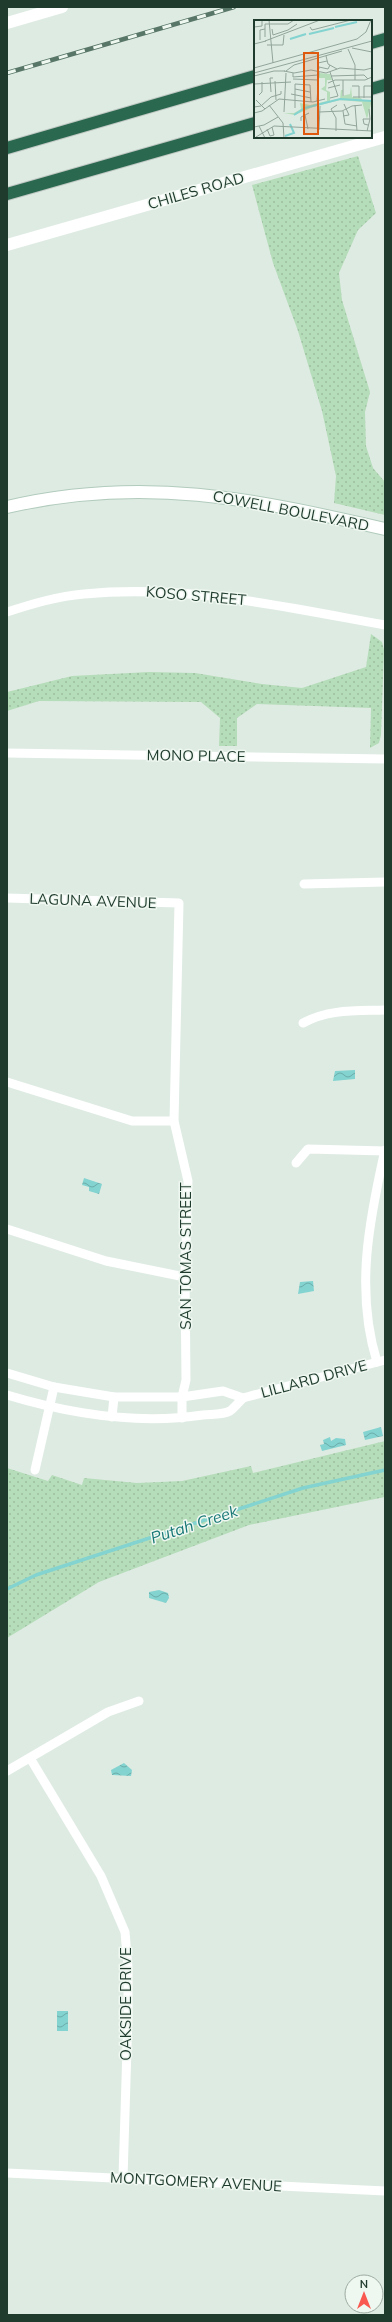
<svg xmlns="http://www.w3.org/2000/svg" width="392" height="2322" font-family="Mulish,sans-serif">
<style>
.green{fill:url(#green-dots)}
.water{fill:url(#water-waves)}
.lines{fill:none;stroke-linecap:round;stroke-linejoin:round}
.stream{stroke:#83d3d0;stroke-width:3.5}
.secondary-casing{stroke:#b1cbbc;stroke-width:14}
.motorway-casing{stroke:#c0c8c4;stroke-width:14}
.minor{stroke:#fff;stroke-width:9}
.tertiary{stroke:#fff;stroke-width:12}
.secondary{stroke:#fff;stroke-width:12}
.motorway{stroke:#2a684f;stroke-width:12}
.rail-casing{stroke:#597769;stroke-width:4.5}
.rail{stroke:#eff7f1;stroke-width:3;stroke-dasharray:9;stroke-linecap:butt}
.labels{text-anchor:middle;stroke-width:3;stroke-linejoin:round;paint-order:stroke}
.street-label{font-size:15px;fill:#1f3b2e;stroke:#eff7f1}
.water-label{font-size:16px;font-style:italic;fill:#177876;stroke:#eff7f1}
.inset-river{fill:none;stroke:#83d3d0;stroke-width:2}
.inset-road{fill:none;stroke:#92a59b;stroke-width:1}
.view{fill:#de580e;fill-opacity:0.15;stroke:#de580e;stroke-width:2}
.inset-edge{fill:none;stroke:#1f3b2e;stroke-width:2}
</style>
<defs>
<pattern id="green-dots" width="8" height="8" patternUnits="userSpaceOnUse"><rect width="8" height="8" fill="#b6ddb9"/><path d="M2 2h.1M6 6h.1" fill="none" stroke="#9cbf9f" stroke-width="1.8" stroke-linecap="round"/></pattern>
<pattern id="water-waves" width="16" height="10" patternUnits="userSpaceOnUse"><rect width="16" height="10" fill="#83d3d0"/><path d="M0 5q4-4 8 0t8 0" fill="none" stroke="#6baca9"/></pattern>
</defs>
<rect width="100%" height="100%" fill="#deebe3"/>
<!-- green -->
<g class="green">
<path d="M358,156L376,213L358,230L339,273L342,300L370,392L365,412L366,446L373,468L385,482V515L334,503L336,476L322,411L298,331L273,263L252,185Z"/>
<path d="M371,634L382,642L384,650L381,735L379,743L370,748L371,708L257,704L237,718V746H219L220,718L201,702L39,701L7,711V692L72,676L149,672L195,673L262,684L302,688L366,667Z"/>
<path d="M385,1441V1497L249,1525L99,1582L7,1638V1468L48,1481L52,1475L82,1485L84,1478L137,1483L182,1481L251,1466L253,1473Z"/>
</g>
<!-- water -->
<g class="water">
<path d="M355,1070V1079L333,1081L335,1071Z"/>
<path d="M84,1178L102,1184L99,1194L89,1191V1187L82,1185Z"/>
<path d="M313,1281L314,1291L298,1294L300,1282Z"/>
<path d="M381,1427L383,1436L365,1440L363,1432Z"/>
<path d="M330,1437L331,1441L336,1438L345,1439L346,1445L322,1451L320,1445L324,1444L323,1440Z"/>
<path d="M159,1590L168,1593L169,1598L166,1603L149,1598V1592Z"/>
<path d="M124,1763L132,1770L131,1776L112,1775L111,1770Z"/>
<rect x="57" y="2011" width="11" height="20"/>
</g>
<g class="lines">
<!-- stream -->
<path class="stream" d="M7,1589L36,1575L303,1488L385,1470"/>
<!-- secondary casing -->
<g class="secondary-casing">
<path id="secondary" d="M7,507C143,475 253,499 385,529"/>
</g>
<!-- motorway casing -->
<g class="motorway-casing">
<g id="motorway">
<path d="M371,43L385,39"/>
<path d="M371,89L385,85"/>
<path d="M7,148L255,76"/>
<path d="M7,194L255,123"/>
</g>
</g>
<!-- minor -->
<g class="minor">
<path d="M7,612C32,604 58,596 84,594C186,584 285,607 385,625"/>
<path d="M7,753L385,759"/>
<path d="M304,884L385,882"/>
<path d="M7,898L179,903L174,1121L188,1181L185,1277L186,1380L182,1397V1418"/>
<path d="M303,1023C329,1009 356,1011 385,1010"/>
<path d="M7,1082L132,1121H174"/>
<path d="M296,1163L308,1149L385,1151"/>
<path d="M7,1229L106,1261L185,1277"/>
<path d="M377,1362C355,1291 369,1221 385,1150"/>
<path d="M7,1373L54,1387L114,1397H182L223,1391L243,1398"/>
<path d="M7,1395C70,1414 136,1425 203,1415C210,1414 223,1415 230,1411C234,1408 239,1402 243,1398L385,1360"/>
<path d="M112,1417L114,1397"/>
<path d="M35,1470L54,1387"/>
<path d="M30,1758L101,1876L125,1932L128,1967V2015L123,2178"/>
<path d="M7,1771L108,1712L139,1701"/>
<path d="M7,2173L385,2191"/>
</g>
<!-- tertiary -->
<g class="tertiary">
<path d="M7,23L62,7"/>
<path d="M7,245L385,137"/>
</g>
<!-- secondary -->
<use href="#secondary" class="secondary"/>
<!-- motorway -->
<use href="#motorway" class="motorway"/>
<!-- rail casing -->
<g class="rail-casing">
<path id="rail" d="M7,73L234,7"/>
</g>
<!-- rail -->
<use href="#rail" class="rail"/>
</g>
<g class="labels">
<!-- street labels -->
<g class="street-label">
<text transform="translate(196 191) rotate(-16)" y="5">CHILES ROAD</text>
<text transform="translate(291 511) rotate(11)" y="5">COWELL BOULEVARD</text>
<text transform="translate(196 596) rotate(5)" y="5">KOSO STREET</text>
<text transform="translate(196 756) rotate(1)" y="5">MONO PLACE</text>
<text transform="translate(93 901) rotate(2)" y="5">LAGUNA AVENUE</text>
<text transform="translate(186 1256) rotate(-90)" y="5">SAN TOMAS STREET</text>
<text transform="translate(314 1379) rotate(-15)" y="5">LILLARD DRIVE</text>
<text transform="translate(126 2004) rotate(-90)" y="5">OAKSIDE DRIVE</text>
<text transform="translate(196 2182) rotate(3)" y="5">MONTGOMERY AVENUE</text>
</g>
<!-- water labels -->
<g class="water-label">
<text transform="translate(194 1524) rotate(-18)" y="6">Putah Creek</text>
</g>
</g>
<!-- overview -->
<g transform="translate(254 20)">
<rect width="118" height="118" fill="#deebe3"/>
<path d="M65,53L76,54L78,60H73L72,70L76,72V81L86,79L87,70H89L88,76L96,74L97,66L98,77L107,78L109,81L118,80L113,99L108,82L86,80L59,87L41,95L30,93H40L47,89L46,83L56,85L73,81V72L67,69L71,66V58H64Z" fill="#b6ddb9"/>
<path class="inset-river" d="M81,7L103,2M55,14L80,8M36,19L52,14M40,95L51,88L86,79L118,81M31,116L40,113L36,104"/>
<path class="inset-road" d="M15,0L19,43M0,7L8,6V0M56,7L58,10L97,0M18,9L19,15L34,10L43,4M11,17V4H34L40,0M6,20V10L11,9M11,21L66,0M0,24L12,21M13,25H29L30,15M98,28L118,32M94,29L101,45V60M72,36L74,44L83,49M65,47L74,49L76,45M0,48L103,19L112,12L117,0M65,49L64,43L73,41M30,51L40,53L57,50L72,53L86,48L110,50L118,48M32,51L40,45L88,31M0,53L118,21M39,53V57L64,55M0,56L20,51H31M77,56L110,55L114,59M39,59L64,60M21,61L22,80M74,63L81,60H111L118,57M0,64L37,62M98,66H105V78M74,68L86,65M41,69L56,72M17,72L16,58H19M37,74L57,78M5,75L8,72V62M89,76V60M99,77H118M76,78L84,76L76,52M110,78V66H118M2,80L11,89M63,81L65,52M59,82L71,79M15,85L29,103L30,118M101,85L103,111M0,87L7,86L17,77L27,74V71M41,88V64L56,65L57,82M89,91L91,104L103,106M30,92L32,53M65,92L88,91L98,86L108,85M0,93L8,91L25,79L59,82M51,95L54,109M89,96L95,95L90,84M47,101V97L55,93M114,105L110,104L109,99H116M5,106L11,118M0,107L10,105L24,97M13,109L16,116L20,115L18,107M65,110L66,86M82,111V98L77,89L83,85M113,111L116,99L115,89M2,117L20,106L118,111"/>
<path class="view" d="M50,33H64V114H50Z"/>
<rect width="118" height="118" class="inset-edge"/>
</g>
<!-- border -->
<rect width="392" height="2322" fill="none" stroke="#1f3b2e" stroke-width="16"/>
<!-- north arrow -->
<g transform="translate(364 2294)"><circle r="19" fill="#eff7f1" stroke="#9caca3"/>
<path d="M0-3L7 15L0 10L-7 15Z" fill="#f8584f"/>
<text y="-6" font-size="11" font-weight="bold" text-anchor="middle" fill="#1f3b2e">N</text>
</g>
</svg>
